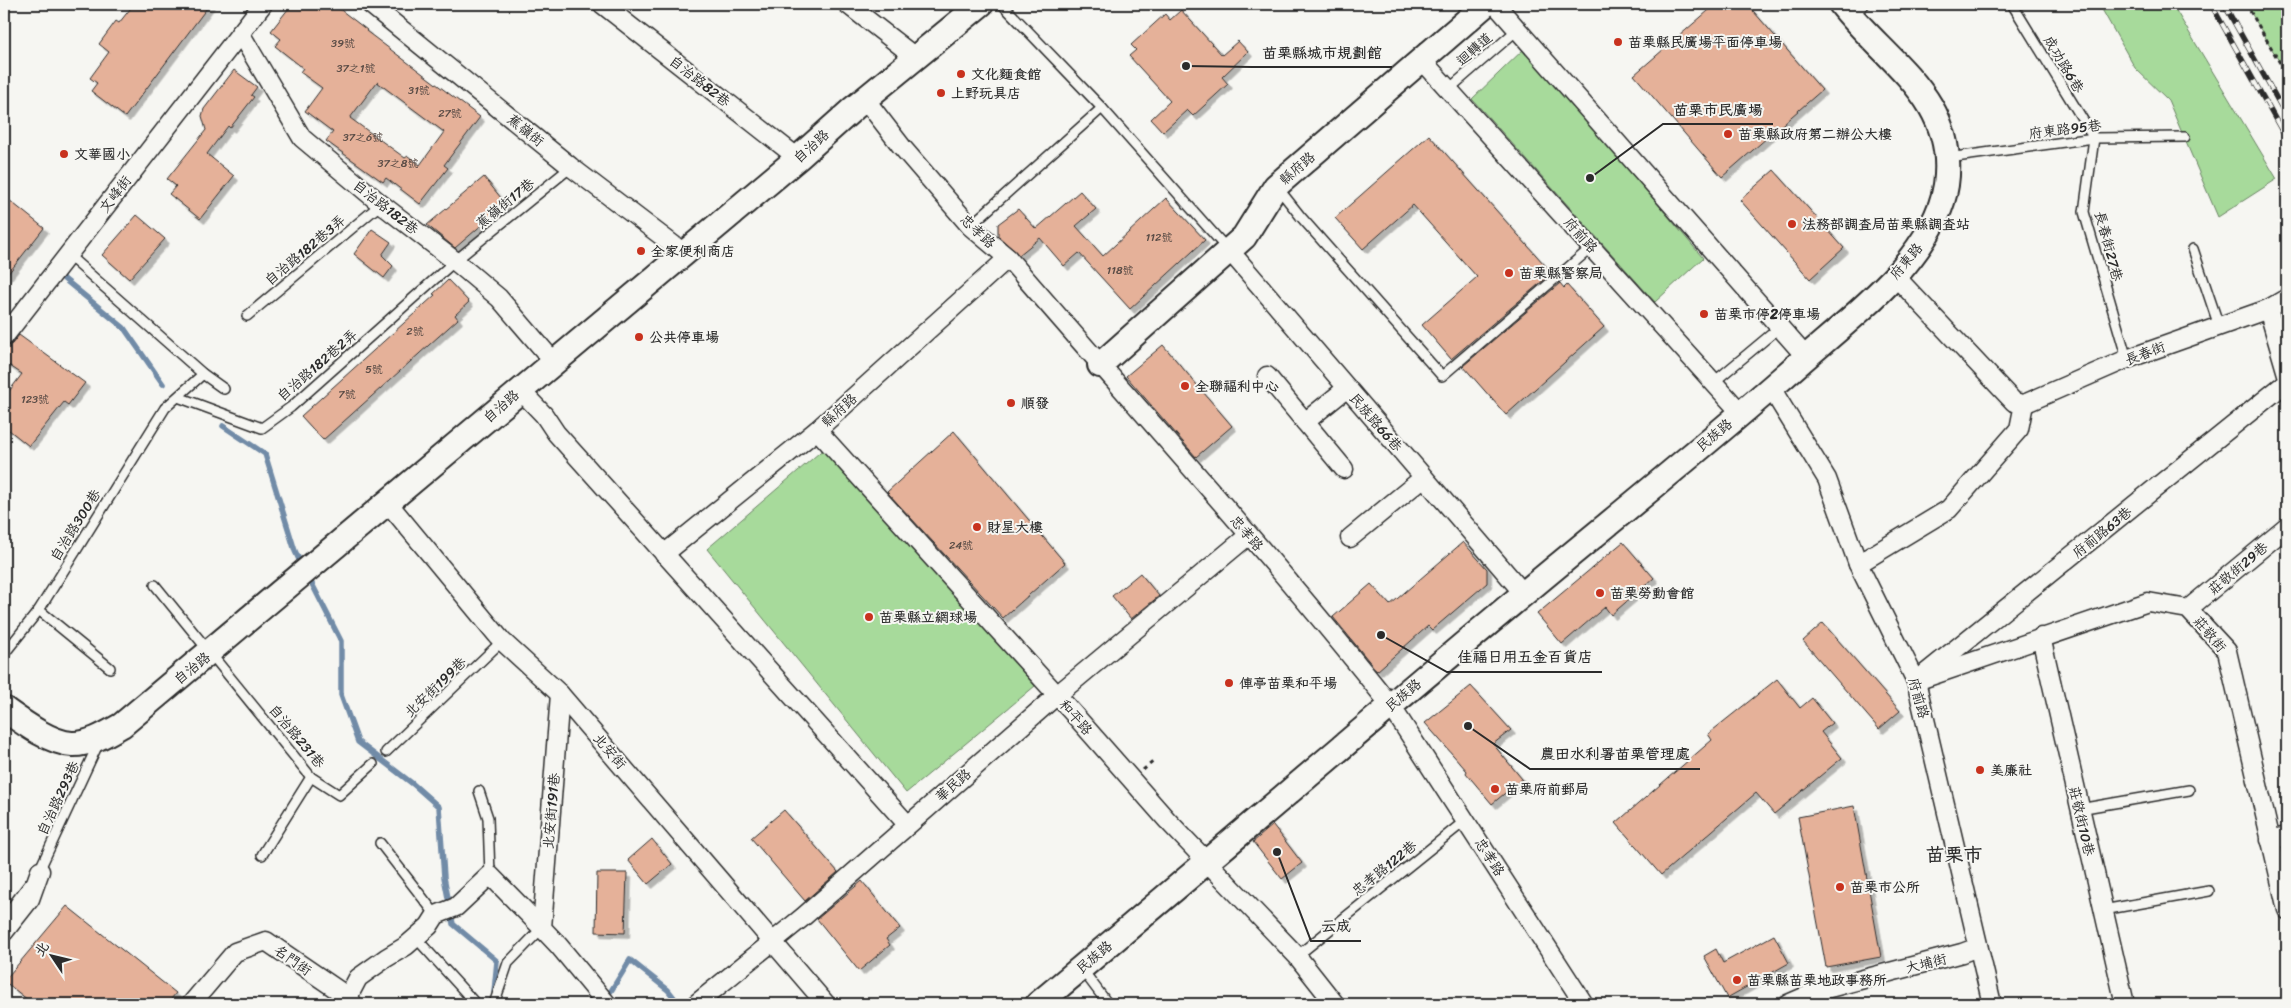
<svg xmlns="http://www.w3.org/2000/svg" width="2291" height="1008" font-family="Sriracha,'LXGW WenKai TC',sans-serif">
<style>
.green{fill:#a7da9b;stroke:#698263}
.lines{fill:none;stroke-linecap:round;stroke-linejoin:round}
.stream{stroke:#718ba7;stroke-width:5.5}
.building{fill:#e5b199;stroke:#2b2b2b;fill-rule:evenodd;filter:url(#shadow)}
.lane-casing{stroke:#2b2b2b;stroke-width:12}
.street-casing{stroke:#2b2b2b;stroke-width:21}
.secondary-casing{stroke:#2b2b2b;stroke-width:28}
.path{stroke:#2b2b2b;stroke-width:3;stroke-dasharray:4 4;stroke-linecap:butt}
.lane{stroke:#f6f6f2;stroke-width:9}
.street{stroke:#f6f6f2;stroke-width:18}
.secondary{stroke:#f6f6f2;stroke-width:24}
.rail-casing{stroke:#2b2b2b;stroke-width:5.5}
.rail{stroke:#f6f6f2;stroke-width:4;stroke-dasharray:11;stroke-linecap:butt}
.poi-dot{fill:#c8321e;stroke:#f6f6f2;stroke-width:2}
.labels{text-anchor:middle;stroke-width:4;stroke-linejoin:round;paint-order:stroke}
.number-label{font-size:11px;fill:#5a4c46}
.poi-label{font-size:14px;font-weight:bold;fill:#2b2b2b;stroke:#f6f6f2;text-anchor:start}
.street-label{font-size:14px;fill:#2b2b2b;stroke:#f6f6f2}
.district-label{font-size:19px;font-weight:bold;fill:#2b2b2b;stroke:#f6f6f2}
.leader{fill:none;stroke:#2b2b2b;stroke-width:2}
.callout-dot{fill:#2b2b2b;stroke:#f6f6f2;stroke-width:2}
.callout-label{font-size:15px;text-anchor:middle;font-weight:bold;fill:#2b2b2b;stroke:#f6f6f2;stroke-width:4;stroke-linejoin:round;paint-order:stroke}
</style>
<defs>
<filter id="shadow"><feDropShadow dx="4.5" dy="4.5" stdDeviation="0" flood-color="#0004"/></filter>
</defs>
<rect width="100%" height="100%" fill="#f6f6f2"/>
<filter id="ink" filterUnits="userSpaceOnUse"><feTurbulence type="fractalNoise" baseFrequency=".02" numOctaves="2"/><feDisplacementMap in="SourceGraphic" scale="10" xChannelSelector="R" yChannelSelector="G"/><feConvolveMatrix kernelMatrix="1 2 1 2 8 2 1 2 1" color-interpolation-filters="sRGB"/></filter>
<g filter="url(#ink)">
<!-- green -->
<g class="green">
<path d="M2099,4H2172L2277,179L2218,217L2168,100L2135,68Z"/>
<path d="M2246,4H2287V75Z"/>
<path d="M1526,47L1703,258L1655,302L1472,99Z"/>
<path d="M826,447L1035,686L906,793L707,549Z"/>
</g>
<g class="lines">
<!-- stream -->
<g class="stream">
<path d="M64,279L124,328L163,384"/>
<path d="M223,426L265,454L295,551L302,566"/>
<path d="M308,576L341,641V695L358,742L413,784L439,807L444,877L453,924L497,961L494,992"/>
<path d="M611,991L630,960L668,990L679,1004"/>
</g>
</g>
<!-- building -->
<g class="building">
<path d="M134,4H210L125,117L91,91L97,83L90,78L109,52L99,44L116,21L119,23Z"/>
<path d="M292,4H333L367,30L366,31L480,117L444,165L448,168L420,204L386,178L383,182L326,141L333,132L305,111L322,88L300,72L303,68L275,46L281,39L271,31ZM377,82L444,132L420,165L408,156L405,158L350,118Z"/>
<path d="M1716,4H1747L1822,90L1722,177L1634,75Z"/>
<path d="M1181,10L1222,55L1238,41L1248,52L1222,77L1228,84L1193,116L1187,110L1163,132L1151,119L1170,101L1129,56L1136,50L1131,45L1165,14L1170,20Z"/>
<path d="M234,70L257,87L251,95L254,97L230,128L228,126L207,154L234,176L200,219L169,194L176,186L167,179L206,130L202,116L204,109Z"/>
<path d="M1429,135L1552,273L1451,359L1422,325L1477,277L1413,205L1363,249L1335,218Z"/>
<path d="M1774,170L1844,248L1810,279L1740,200Z"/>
<path d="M484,177L506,204L455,248L427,225Z"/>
<path d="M1080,191L1096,209L1076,226L1103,256L1166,198L1205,240L1130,309L1079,253L1064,266L1040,238L1019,255L998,236V224L1018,209L1036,229Z"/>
<path d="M4,196L44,228L4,279Z"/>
<path d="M137,215L165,239L129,279L102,255Z"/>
<path d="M372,229L391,242L382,255L393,266L384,278L354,254Z"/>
<path d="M448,280L469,302L455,315L458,319L323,440L301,416L435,295L433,294Z"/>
<path d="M1560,283L1564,288L1567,285L1604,327L1506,415L1463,366Z"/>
<path d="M19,335L85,383L68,405L64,402L29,446L4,426V398L22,374L4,362V347L12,344Z"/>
<path d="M1163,345L1232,426L1196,457L1126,376Z"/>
<path d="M954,431L1065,563L1003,618L887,492Z"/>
<path d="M1463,542L1487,569V583L1432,630L1428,626L1377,671L1333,617L1371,584L1390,605Z"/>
<path d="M1623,542L1654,578L1611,615L1605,607L1562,644L1537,614Z"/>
<path d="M1140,573L1159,596L1131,619L1112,596Z"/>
<path d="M1823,623L1900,711L1879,729L1803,641Z"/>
<path d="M1777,679L1800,708L1812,698L1832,723L1821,732L1842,758L1774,814L1756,793L1661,875L1616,823L1712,740L1708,734Z"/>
<path d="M1471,686L1511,730L1493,744L1522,779L1492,804L1466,773L1467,771L1425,723Z"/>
<path d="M1854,806L1881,957L1826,967L1798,817Z"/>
<path d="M784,810L838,872L805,901L751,838Z"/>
<path d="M1273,825L1302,863L1282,879L1253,842Z"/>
<path d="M652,839L672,864L648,884L628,860Z"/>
<path d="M597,873H627L625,933L596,932Z"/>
<path d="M862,881L900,928L886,939L890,945L859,971L817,919Z"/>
<path d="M67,906L176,993L167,1004H33L4,981Z"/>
<path d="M1774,935L1789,963L1727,998L1704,956L1716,949L1723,963Z"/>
</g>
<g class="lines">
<!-- lane casing -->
<g class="lane-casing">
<g id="lane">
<path d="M1002,4L1102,108L1228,250"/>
<path d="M2012,4L2094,138"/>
<path d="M1853,14L1865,4"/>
<path d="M1449,89L1517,30"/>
<path d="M2094,138L2084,212L2127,359"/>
<path d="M1948,158L2094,138L2185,137"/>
<path d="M1278,188L1301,217L1442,376L1592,247"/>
<path d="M970,226L1102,108"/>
<path d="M2193,249L2219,326"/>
<path d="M68,255L203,374L224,389"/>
<path d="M247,316L381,204"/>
<path d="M1714,382L1780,327"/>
<path d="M178,397L262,428L291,407L455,261L571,167"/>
<path d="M155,585L311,777L339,795L373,764"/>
<path d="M39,610L110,668"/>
<path d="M4,654L39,610L165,408L203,374"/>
<path d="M386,752L502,641"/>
<path d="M479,791L488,818L490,875"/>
<path d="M2079,809L2189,790"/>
<path d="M380,843L436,915"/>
<path d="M262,855L311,777"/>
<path d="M38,873L99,742"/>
<path d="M2103,910L2209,891"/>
<path d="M4,917L30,883"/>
<path d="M416,938L476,1004"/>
<path d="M1297,956L1466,820"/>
<path d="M1081,968L1108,1004"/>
<path d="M494,1004L508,963L542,928"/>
</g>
</g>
<!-- street casing -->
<g class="street-casing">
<g id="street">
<path d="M370,4L571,167L684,253"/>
<path d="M602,4L798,158"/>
<path d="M847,4L915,57"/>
<path d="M1495,4L1806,357"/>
<path d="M240,33L302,138L381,204L455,261L499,298L547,354L555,360"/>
<path d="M1421,59L1741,413"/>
<path d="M865,99L902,147L970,226L1008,258C1136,407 1269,552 1391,706L1584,1004"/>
<path d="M1229,250L1524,594"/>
<path d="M1895,276L2014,402L2024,404L2127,359L2268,309L2287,298"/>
<path d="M2268,309L2287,374"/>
<path d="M4,337L263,4"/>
<path d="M1267,376L1344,469"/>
<path d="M1771,388L1827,479L1858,564L1916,681L1992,1004"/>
<path d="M520,390L544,415L556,433L907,824"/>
<path d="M1305,422L1347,388"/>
<path d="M817,430L1057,695L1167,820L1297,956L1335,1004"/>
<path d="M388,503L502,641L560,694L826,1004"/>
<path d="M1350,538L1423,478"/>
<path d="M664,554L817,430L1008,258"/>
<path d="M1858,564L1949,509L2019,429L2024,404"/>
<path d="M2188,609L2287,527"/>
<path d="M2041,637L2125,1004"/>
<path d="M1926,673L2287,382"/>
<path d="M1916,681L2148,602L2188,609L2227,651L2287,910"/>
<path d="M560,694L542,928L559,946L607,1004"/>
<path d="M2270,840L2287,836"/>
<path d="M4,932L30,899L40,871"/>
<path d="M348,997L358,978L386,958L406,946L429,926L436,915L456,907L490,875L542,928"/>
<path d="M191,1004L235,952L266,941L348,997L353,1004"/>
<path d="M696,1004L803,917L1057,695L1249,535"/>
<path d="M1788,1004L1818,991L1962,953L1978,947"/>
</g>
</g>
<!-- secondary casing -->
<g class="secondary-casing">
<g id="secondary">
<path d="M1100,365L1244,237L1276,186L1486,4"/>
<path d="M4,709C21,721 50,743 72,744C89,745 108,733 122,725L798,158L854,108L981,4"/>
<path d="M1038,1004C1211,860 1382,711 1556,567C1636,501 1718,435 1796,366C1830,336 1867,307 1898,273C1920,248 1941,218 1946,185C1958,99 1886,62 1841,4"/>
</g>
</g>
<!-- path -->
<g class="path">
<path d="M2246,4L2280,63L2287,83"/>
<path d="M1143,770L1154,761"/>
</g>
<!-- lane -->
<use href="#lane" class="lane"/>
<!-- street -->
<use href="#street" class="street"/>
<!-- secondary -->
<use href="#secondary" class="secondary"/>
<!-- rail casing -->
<g class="rail-casing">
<g id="rail">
<path d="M2211,4L2287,140"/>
<path d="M2224,4L2287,117"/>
</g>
</g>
<!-- rail -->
<use href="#rail" class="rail"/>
</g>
</g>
<!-- markers -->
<g class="poi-dot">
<circle cx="1618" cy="42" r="5"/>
<circle cx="961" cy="74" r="5"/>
<circle cx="941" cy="93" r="5"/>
<circle cx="1728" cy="134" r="5"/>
<circle cx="64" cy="154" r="5"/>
<circle cx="1792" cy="224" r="5"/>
<circle cx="641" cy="251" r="5"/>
<circle cx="1509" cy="273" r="5"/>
<circle cx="1704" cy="314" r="5"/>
<circle cx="639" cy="337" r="5"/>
<circle cx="1185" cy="386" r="5"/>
<circle cx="1011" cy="403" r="5"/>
<circle cx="977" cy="527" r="5"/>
<circle cx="1600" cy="593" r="5"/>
<circle cx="869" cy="617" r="5"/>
<circle cx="1229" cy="683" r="5"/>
<circle cx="1980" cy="770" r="5"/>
<circle cx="1495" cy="789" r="5"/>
<circle cx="1840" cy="887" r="5"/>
<circle cx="1737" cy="980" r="5"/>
</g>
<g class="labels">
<!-- number labels -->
<g class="number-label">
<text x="343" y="47">39號</text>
<text x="356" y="72">37之1號</text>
<text x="419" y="94">31號</text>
<text x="450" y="117">27號</text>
<text x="363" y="141">37之6號</text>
<text x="398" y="167">37之8號</text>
<text x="1159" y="241">112號</text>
<text x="1120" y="274">118號</text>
<text x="415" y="335">2號</text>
<text x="374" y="373">5號</text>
<text x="347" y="398">7號</text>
<text x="35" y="403">123號</text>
<text x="961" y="549">24號</text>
</g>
<!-- poi labels -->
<g class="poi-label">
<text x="1628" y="47">苗栗縣民廣場平面停車場</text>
<text x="971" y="79">文化麵食館</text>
<text x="951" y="98">上野玩具店</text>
<text x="1738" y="139">苗栗縣政府第二辦公大樓</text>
<text x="74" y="159">文華國小</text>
<text x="1802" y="229">法務部調查局苗栗縣調查站</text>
<text x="651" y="256">全家便利商店</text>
<text x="1519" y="278">苗栗縣警察局</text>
<text x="1714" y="319">苗栗市停2停車場</text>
<text x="649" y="342">公共停車場</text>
<text x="1195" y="391">全聯福利中心</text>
<text x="1021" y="408">順發</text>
<text x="987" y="532">財星大樓</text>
<text x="1610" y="598">苗栗勞動會館</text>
<text x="879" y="622">苗栗縣立網球場</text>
<text x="1239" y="688">俥亭苗栗和平場</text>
<text x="1990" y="775">美廉社</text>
<text x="1505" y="794">苗栗府前郵局</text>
<text x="1850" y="892">苗栗市公所</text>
<text x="1747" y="985">苗栗縣苗栗地政事務所</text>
</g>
<!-- street labels -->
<g class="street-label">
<text transform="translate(1474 49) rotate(-41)" y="5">迴轉道</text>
<text transform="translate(2064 64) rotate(59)" y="5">成功路6巷</text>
<text transform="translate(700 81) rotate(38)" y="5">自治路82巷</text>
<text transform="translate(2065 129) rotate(-7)" y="5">府東路95巷</text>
<text transform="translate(526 130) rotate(39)" y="5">蕉嶺街</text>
<text transform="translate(811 146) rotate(-42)" y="5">自治路</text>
<text transform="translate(1297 168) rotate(-41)" y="5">縣府路</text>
<text transform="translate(115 194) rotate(-52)" y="5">文峰街</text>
<text transform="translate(505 203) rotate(-39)" y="5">蕉嶺街17巷</text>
<text transform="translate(386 207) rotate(38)" y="5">自治路182巷</text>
<text transform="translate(978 231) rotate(43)" y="5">忠孝路</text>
<text transform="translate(1581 235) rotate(48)" y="5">府前路</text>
<text transform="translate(2109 246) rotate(75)" y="5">長春街27巷</text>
<text transform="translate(305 250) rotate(-40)" y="5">自治路182巷3弄</text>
<text transform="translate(1906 261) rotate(-50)" y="5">府東路</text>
<text transform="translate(2145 353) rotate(-21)" y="5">長春街</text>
<text transform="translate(317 365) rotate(-41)" y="5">自治路182巷2弄</text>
<text transform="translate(501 406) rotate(-41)" y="5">自治路</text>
<text transform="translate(839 410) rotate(-42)" y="5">縣府路</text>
<text transform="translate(1376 422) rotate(49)" y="5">民族路66巷</text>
<text transform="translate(1714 435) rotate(-40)" y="5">民族路</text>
<text transform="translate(75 525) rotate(-58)" y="5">自治路300巷</text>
<text transform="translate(2102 532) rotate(-39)" y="5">府前路63巷</text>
<text transform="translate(1247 533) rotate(49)" y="5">忠孝路</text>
<text transform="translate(2238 568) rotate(-40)" y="5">莊敬街29巷</text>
<text transform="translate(2210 634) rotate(50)" y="5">莊敬街</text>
<text transform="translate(192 668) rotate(-39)" y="5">自治路</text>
<text transform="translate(435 687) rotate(-44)" y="5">北安街199巷</text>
<text transform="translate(1403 695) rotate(-40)" y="5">民族路</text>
<text transform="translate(1919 698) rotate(74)" y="5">府前路</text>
<text transform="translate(1076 717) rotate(49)" y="5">和平路</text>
<text transform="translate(297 736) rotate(50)" y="5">自治路231巷</text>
<text transform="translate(610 751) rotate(49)" y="5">北安街</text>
<text transform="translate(953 785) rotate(-41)" y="5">華民路</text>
<text transform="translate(58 798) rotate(-65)" y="5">自治路293巷</text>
<text transform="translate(551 811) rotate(-85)" y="5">北安街191巷</text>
<text transform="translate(2082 821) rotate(77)" y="5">莊敬街10巷</text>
<text transform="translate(1490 857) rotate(57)" y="5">忠孝路</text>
<text transform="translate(1384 868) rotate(-39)" y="5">忠孝路122巷</text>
<text transform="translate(1094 957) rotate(-40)" y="5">民族路</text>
<text transform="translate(293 960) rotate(35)" y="5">名門街</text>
<text transform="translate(1926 963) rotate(-14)" y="5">大埔街</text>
</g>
<!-- district labels -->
<g class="district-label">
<text x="1954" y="861">苗栗市</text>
</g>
</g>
<!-- callouts -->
<path class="leader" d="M1186 66L1252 67H1392M1590 178L1663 124H1773M1381 635L1447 672H1602M1468 726L1530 769H1700M1277 852L1311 941H1361"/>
<g class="callout-dot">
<circle cx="1186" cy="66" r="5"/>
<circle cx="1590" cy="178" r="5"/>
<circle cx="1381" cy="635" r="5"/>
<circle cx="1468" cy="726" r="5"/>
<circle cx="1277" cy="852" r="5"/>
</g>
<g class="callout-label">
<text x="1322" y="58">苗栗縣城市規劃館</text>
<text x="1718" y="115">苗栗市民廣場</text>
<text x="1525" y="662">佳福日用五金百貨店</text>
<text x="1615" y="759">農田水利署苗栗管理處</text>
<text x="1336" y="931">云成</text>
</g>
<!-- margin -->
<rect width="2291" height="1008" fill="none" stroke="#f6f6f2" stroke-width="20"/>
<rect x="10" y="10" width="2271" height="988" fill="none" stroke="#2b2b2b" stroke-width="2" filter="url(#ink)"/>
<!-- north arrow -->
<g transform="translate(52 956) rotate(305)" stroke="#f6f6f2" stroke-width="4" paint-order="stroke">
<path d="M0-4L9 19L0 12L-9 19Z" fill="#2b2b2b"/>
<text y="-8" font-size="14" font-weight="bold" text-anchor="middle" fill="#2b2b2b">北</text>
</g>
</svg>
